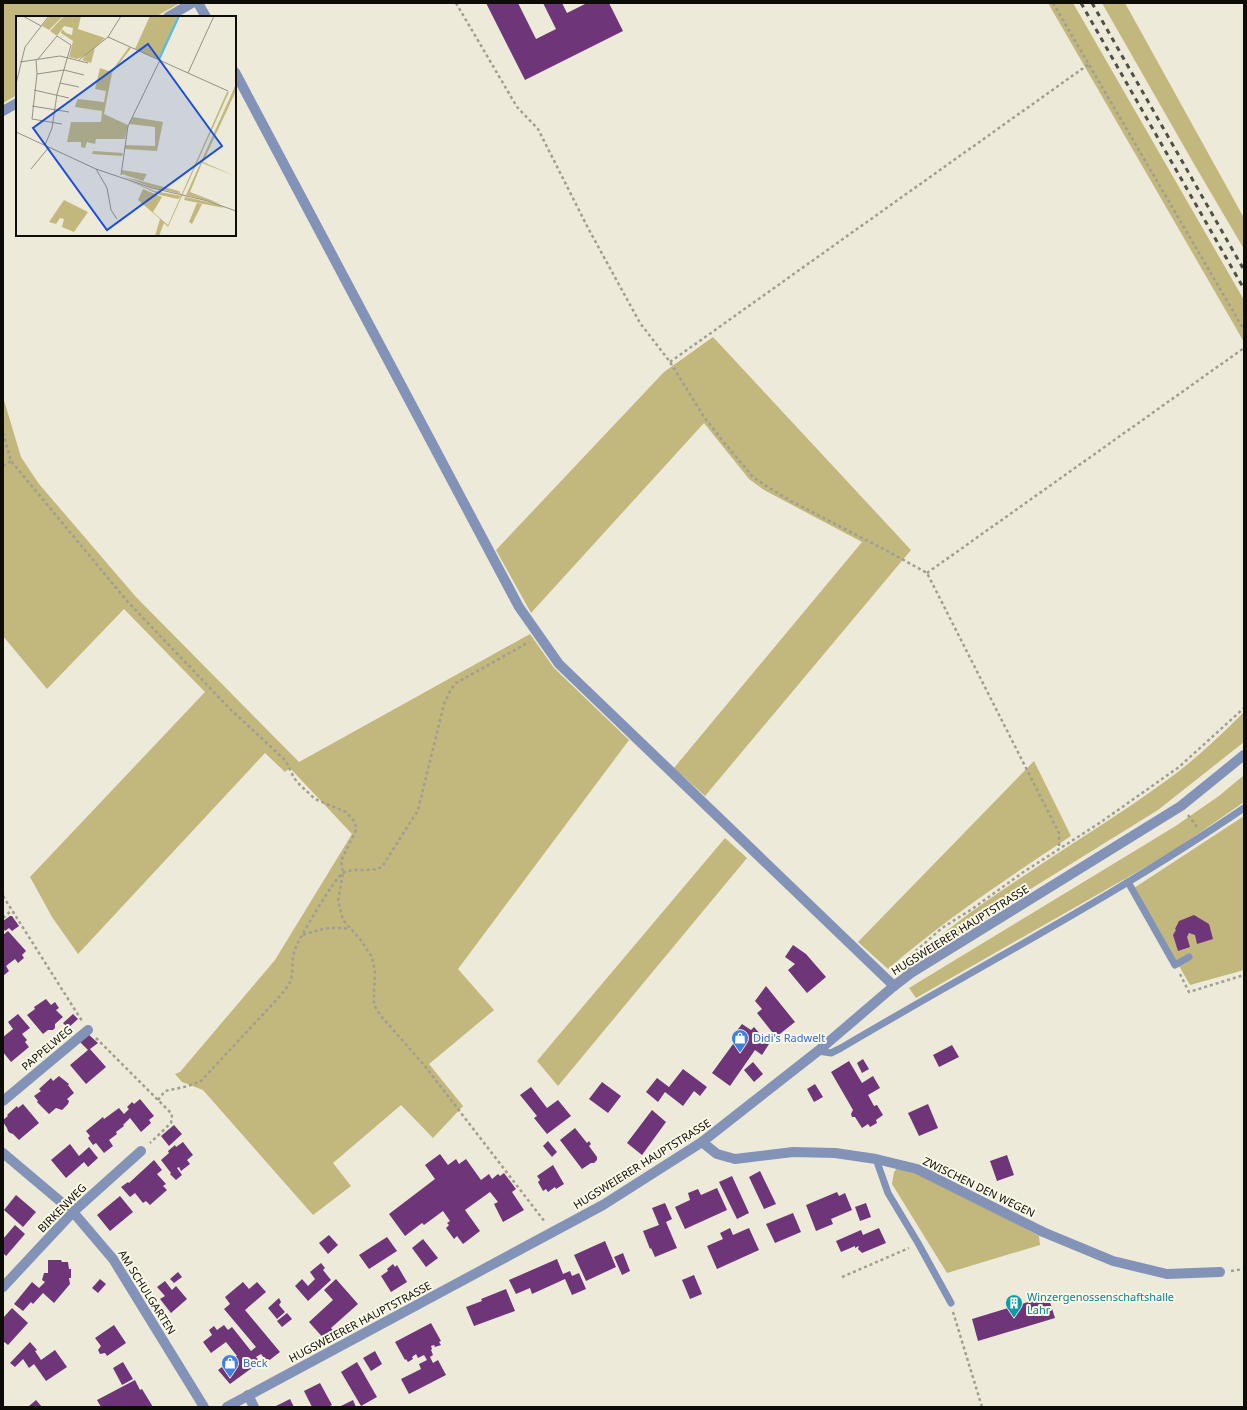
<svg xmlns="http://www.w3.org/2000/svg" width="1247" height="1410" font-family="'Noto Sans',sans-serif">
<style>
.green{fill:#c2b77c}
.building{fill:#6f3579}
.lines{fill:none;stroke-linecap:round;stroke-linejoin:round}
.path{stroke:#a09e92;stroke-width:2.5;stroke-dasharray:3 3;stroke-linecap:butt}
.service{stroke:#8393b7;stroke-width:7}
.minor{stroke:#8393b7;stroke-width:10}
.tertiary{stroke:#8393b7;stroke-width:10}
.rail{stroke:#504f46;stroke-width:3;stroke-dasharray:5 5;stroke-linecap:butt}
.labels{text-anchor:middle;stroke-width:4;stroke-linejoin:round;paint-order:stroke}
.street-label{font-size:11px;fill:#0d0c07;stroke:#faf8e7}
.shop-label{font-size:11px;fill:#366cbe;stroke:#faf8e7;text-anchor:start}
.culture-label{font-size:11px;fill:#0d838f;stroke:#faf8e7;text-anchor:start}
.inset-river{fill:none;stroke:#4ac0f1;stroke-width:2}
.inset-road{fill:none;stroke:#939186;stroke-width:1}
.view{fill:#1d4ed8;fill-opacity:0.15;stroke:#1d4ed8;stroke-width:2}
.inset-edge{fill:none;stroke:#0d0c07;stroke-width:2}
</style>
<rect width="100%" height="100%" fill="#edeada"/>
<!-- green -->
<g class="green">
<path d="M3,3H180L155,17H17V95L3,103Z"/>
<path d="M1048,3H1073L1244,300V342Z"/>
<path d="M1102,3H1125L1244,218V249L1194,164Z"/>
<path d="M713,337L911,550L705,796L674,768L862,542L764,490L749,479L704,423L531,613L496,550L664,372Z"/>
<path d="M3,397L21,457L39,484L136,597L299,762L530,634L554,668L629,740L458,969L494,1010L429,1064L463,1106L433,1138L401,1105L333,1163L351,1186L313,1215L203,1090L182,1082L175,1074L180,1072L275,960L352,834L290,768L285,772L265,753L78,954L52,917L30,877L205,692L124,609L47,689L3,636Z"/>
<path d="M1244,712V742L1158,810L958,934L903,973L901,970C936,937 976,907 1016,881C1066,847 1118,816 1167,780C1195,760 1220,736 1244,712Z"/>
<path d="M1034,761L1071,836C1008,878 945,919 888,969L858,942Z"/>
<path d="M1244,775V802L1172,852L916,998L909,988L1174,827L1219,796Z"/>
<path d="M1244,816V970L1190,985L1134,888Z"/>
<path d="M725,838L747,858L558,1086L537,1061Z"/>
<path d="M897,1168L930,1178L1039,1236L1040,1245L947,1273L892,1184L894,1172Z"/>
</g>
<!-- building -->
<g class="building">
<path d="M486,3H518L536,39L556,29L543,3H562L567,13L587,3H609L623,31L525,80Z"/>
<path d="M1194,915L1209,924L1213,939L1197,944L1195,935L1189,933L1187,937L1190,947L1178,951L1173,935L1176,930L1175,929L1179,921Z"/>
<path d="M10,916H12L19,926L12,931L9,928L5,931L3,928V921Z"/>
<path d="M8,931L26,951L22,955L24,958L18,963L15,959L6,966L9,971L3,976V935Z"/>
<path d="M793,945L806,954L826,977L807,993L788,970L795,964L785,957Z"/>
<path d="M766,986L795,1022L776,1037L757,1013L762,1009L755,1001Z"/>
<path d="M46,999L51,1005L55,1002L59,1008L56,1010L63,1017L55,1024V1028L53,1030H48L43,1034L27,1015L35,1009L34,1007Z"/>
<path d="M18,1014L30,1028L22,1034L27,1040L25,1042L29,1047L11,1062L3,1052V1037L13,1029L8,1022Z"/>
<path d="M73,1014L78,1019L68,1028L63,1023Z"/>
<path d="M742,1024L751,1030L754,1027L769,1044L762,1055L755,1050L730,1086L712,1073L736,1040L732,1037Z"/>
<path d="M88,1034L98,1043L90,1049L106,1067L86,1084L70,1065L88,1050L79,1041Z"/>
<path d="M952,1045L959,1057L939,1067L933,1055Z"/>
<path d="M863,1059L869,1069L862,1073L857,1063Z"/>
<path d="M849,1061L862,1083L873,1076L880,1088L868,1095L874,1106L877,1105L883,1115L876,1120L877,1123L870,1127L868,1124L862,1128L855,1117H852L851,1114L853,1110L831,1072Z"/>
<path d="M753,1062L763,1074L754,1082L744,1070Z"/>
<path d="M683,1069L707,1087L700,1096L694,1091L683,1106L665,1092L658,1102L646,1092L657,1078L669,1087Z"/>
<path d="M59,1076L69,1084L68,1085L74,1093L67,1099L69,1101L68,1104L62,1110L56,1108L49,1114L37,1102L38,1101L34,1096L41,1091L39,1089L51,1078L53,1081Z"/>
<path d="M602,1082L621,1096L608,1113L589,1099Z"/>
<path d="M815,1084L823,1097L814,1102L807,1089Z"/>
<path d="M531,1087L547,1108L558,1100L571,1116L547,1134L534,1118L537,1116L520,1095Z"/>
<path d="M140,1099L154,1116L149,1120L151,1123L141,1132L130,1118L123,1125L124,1126L116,1132L117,1134L109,1140L113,1146L104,1153L96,1143L93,1145L88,1138L90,1136L86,1131L103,1117L104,1119L119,1108L124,1114L129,1109L127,1107L132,1102L134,1104Z"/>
<path d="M23,1104L39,1123L19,1140L13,1134L10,1133L8,1131L7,1128L3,1122V1120L8,1116L7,1115L17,1106L18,1108Z"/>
<path d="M928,1104L938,1128L919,1136L908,1113Z"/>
<path d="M652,1110L666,1122L642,1155L627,1143Z"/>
<path d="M174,1125L182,1134L169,1146L161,1136Z"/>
<path d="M575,1128L587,1143L589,1141L591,1144L589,1146L597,1157V1160L594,1163H591L582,1169L560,1140Z"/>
<path d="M548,1141L557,1152L552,1157L543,1146Z"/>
<path d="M183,1142L193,1155L187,1160L190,1164L181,1171L179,1167L177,1168L182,1175L176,1180L170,1174L171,1173L161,1160L169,1153L168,1151L175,1145L176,1147Z"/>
<path d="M70,1144L79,1156L89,1147L98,1158L88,1167L84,1162L66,1178L51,1160Z"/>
<path d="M440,1154L448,1165L456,1159L459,1164L466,1159L481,1180L489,1174L492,1179L498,1174L500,1176L504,1173L516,1189L512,1192L524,1210L503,1222L494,1204L498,1202L490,1192L465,1210L480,1231L463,1244L457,1236L454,1239L446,1228L449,1225L447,1223L450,1221L443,1211L424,1225L422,1223L405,1236L389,1214L435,1179L425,1165Z"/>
<path d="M1007,1155L1014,1175L997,1181L990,1161Z"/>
<path d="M154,1160L162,1170L157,1174L166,1184L163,1186L167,1190L150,1205L146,1201L143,1203L135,1193L130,1197L121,1187L128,1182L129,1183Z"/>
<path d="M553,1165L564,1184L556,1189L555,1187L548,1192L546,1189L543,1191L538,1182L540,1180L537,1176Z"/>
<path d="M760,1171L776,1204L764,1209L749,1177Z"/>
<path d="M732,1176L749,1213L737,1219L719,1182Z"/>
<path d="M717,1188L727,1210L685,1229L675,1207L690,1200L688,1193L698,1189L701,1195Z"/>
<path d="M837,1192L839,1196L845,1193L852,1210L831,1219L833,1224L816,1231L806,1205Z"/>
<path d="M16,1195L36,1212L23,1227L4,1210Z"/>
<path d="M120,1196L133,1212L110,1231L97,1215Z"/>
<path d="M665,1203L672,1219L666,1222L677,1248L655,1257L651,1248L650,1249L643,1231L659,1225L652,1208Z"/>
<path d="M866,1203L871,1217L860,1221L855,1207Z"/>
<path d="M793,1213L801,1232L775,1243L766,1224Z"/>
<path d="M15,1225L25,1234L6,1256L3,1253V1239Z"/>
<path d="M730,1228L733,1235L749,1228L759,1250L717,1269L707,1246L723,1239L720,1233Z"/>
<path d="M879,1228L886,1243L862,1253L858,1249L859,1246L855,1248V1246L841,1252L836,1241L861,1230L863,1235Z"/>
<path d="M329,1235L338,1245L328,1254L319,1243Z"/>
<path d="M387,1237L397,1251L369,1269L359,1255Z"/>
<path d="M423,1239L438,1258L426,1267L412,1248Z"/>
<path d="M605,1241L616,1267L586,1281L574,1255Z"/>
<path d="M623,1253L630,1271L622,1275L614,1257Z"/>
<path d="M557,1259L563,1274L570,1271L572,1276L579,1273L586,1289L572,1295L565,1279L532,1294L530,1288L516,1294L509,1280Z"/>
<path d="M48,1260H61L62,1262H68L69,1269H71V1278H69L70,1284L54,1303L43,1293L33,1304L31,1302L23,1311L14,1304L32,1282L39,1288L45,1282L42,1280L44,1273H48Z"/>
<path d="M321,1263L325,1268L323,1270L331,1280L308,1301L295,1286L302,1279L308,1286L315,1279L310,1272Z"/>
<path d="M393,1264L395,1267L397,1265L407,1282L391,1292L381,1276L388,1271L387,1269Z"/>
<path d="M178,1272L182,1277L174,1283L170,1279Z"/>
<path d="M694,1275L702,1294L690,1299L682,1280Z"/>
<path d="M100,1279L106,1284L98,1293L92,1288Z"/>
<path d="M336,1279L358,1304L331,1328L336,1334L325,1340L309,1322L333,1300L324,1290Z"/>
<path d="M165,1281L172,1290L176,1286L187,1299L171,1313L160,1299L165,1296L157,1287Z"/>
<path d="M243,1282L249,1289L257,1282L266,1292L245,1310L280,1352L267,1362L261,1354L256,1357L260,1362L230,1384L218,1370L237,1356L226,1342L211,1353L203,1342L212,1335L209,1330L214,1326L217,1330L224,1325L228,1330L232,1327L251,1351L256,1347L224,1309L230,1304L225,1297Z"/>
<path d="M506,1289L515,1311L474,1326L466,1307L482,1301L481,1299Z"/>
<path d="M1048,1296L1055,1318L978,1341L972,1319Z"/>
<path d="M279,1298L281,1302L279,1305L285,1312L277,1319L268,1308Z"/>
<path d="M12,1308L28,1323L8,1345L3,1341V1318Z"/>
<path d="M287,1313L292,1319L282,1327L277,1321Z"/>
<path d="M431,1323L441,1341L439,1342L441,1345L435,1347L434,1345L431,1346L432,1349L431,1350L433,1355L430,1357L433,1363L438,1360L446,1375L409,1394L401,1379L421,1369L419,1364L427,1360L424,1355L418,1358L416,1354L412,1357L413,1359L408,1362L406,1359L405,1360L395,1342Z"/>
<path d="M114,1325L126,1343L107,1356L105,1353L100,1354L98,1350L101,1346L95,1338Z"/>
<path d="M30,1342L37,1350L35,1351L41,1360L55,1350L67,1367L46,1381L34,1364L29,1368L23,1359L15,1367L10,1363Z"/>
<path d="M375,1351L382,1364L371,1371L363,1358Z"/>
<path d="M123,1362L133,1379L122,1385L113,1368Z"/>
<path d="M357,1362L377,1397L361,1406L341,1372Z"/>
<path d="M135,1380L140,1390L142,1389L153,1407H101L97,1400Z"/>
<path d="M320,1383L332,1405L328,1407H312L304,1391Z"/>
<path d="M290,1399L294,1407H274Z"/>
<path d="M36,1400L42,1407L29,1406Z"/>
<path d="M353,1400L356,1407H341V1406Z"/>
</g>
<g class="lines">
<!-- path -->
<g class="path">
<path d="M456,3L517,107L538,129L588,228L640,323L670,362L704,417L722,440L753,477L766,486L791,501L891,553L927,573L1059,833V849"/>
<path d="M1053,3L1244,330"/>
<path d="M670,362L1089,64"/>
<path d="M3,433L11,461L127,601L229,708L286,761L294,778L299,784L315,799L346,812L355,822L356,830L341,861L343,872L338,901L343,920L360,939L372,957L375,972L374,992V1005L381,1016L424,1065L545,1222"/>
<path d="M3,466L11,461"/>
<path d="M927,573L1244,348"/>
<path d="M1188,815L1197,827"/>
<path d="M3,896L82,1021"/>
<path d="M3,918L12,910"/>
<path d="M303,935C319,929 333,926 349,929"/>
<path d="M902,963L942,928L972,909L1022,873L1101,822L1179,767L1244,708"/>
<path d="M1180,974L1189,992L1244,975"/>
<path d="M96,1038L172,1114L171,1123L150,1143"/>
<path d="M158,1100L165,1091L184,1087L200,1082L281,995C284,991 288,986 290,982C294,973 291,959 295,949C300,937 335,877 343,873C354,867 370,873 382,867L418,810L444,704L451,689L456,683L529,642"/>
<path d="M1231,1271L1244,1269"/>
<path d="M842,1277L909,1248"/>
<path d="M953,1312L982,1407"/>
</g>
<!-- service -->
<g class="service">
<path d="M1128,882L1175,965L1189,957"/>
<path d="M818,1051L831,1053L841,1048C976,968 1115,896 1244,808"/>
<path d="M876,1159L888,1193L918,1243L951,1303"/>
</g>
<!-- minor -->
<g class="minor">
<path d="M198,3L206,17"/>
<path d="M168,17L192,3"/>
<path d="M235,72L519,607L559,664L894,986"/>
<path d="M3,111L17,103"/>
<path d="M3,1101L88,1030"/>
<path d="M702,1142L717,1154L735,1159L793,1152L835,1153L876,1159L917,1169L1043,1232L1113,1261L1167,1274L1220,1272"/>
<path d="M3,1153L73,1212L113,1259L204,1407"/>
<path d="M3,1287L73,1212L141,1151"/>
<path d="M248,1395L254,1407"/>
</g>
<!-- tertiary -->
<path class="tertiary" d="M227,1407L603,1205L702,1142L818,1051L894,986L911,973L1181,806L1244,755"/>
<!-- rail -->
<g class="rail">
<path d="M1081,3L1244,289"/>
<path d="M1092,3L1244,270"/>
</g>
</g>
<!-- icons -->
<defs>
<g id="shop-pin" transform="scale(0.9)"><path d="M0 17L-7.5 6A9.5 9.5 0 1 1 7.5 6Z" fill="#3f7fe0" stroke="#faf8e7"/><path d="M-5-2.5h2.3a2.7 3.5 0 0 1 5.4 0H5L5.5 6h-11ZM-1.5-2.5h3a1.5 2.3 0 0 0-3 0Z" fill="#fff"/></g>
<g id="building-pin" transform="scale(0.9)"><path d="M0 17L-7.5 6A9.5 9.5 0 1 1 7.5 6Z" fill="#0f9aa8" stroke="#faf8e7"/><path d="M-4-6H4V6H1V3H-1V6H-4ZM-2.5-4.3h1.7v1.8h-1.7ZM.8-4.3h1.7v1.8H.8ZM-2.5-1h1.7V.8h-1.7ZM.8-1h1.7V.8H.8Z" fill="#fff"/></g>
</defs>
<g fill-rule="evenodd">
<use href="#shop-pin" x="740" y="1038"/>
<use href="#building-pin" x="1014" y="1303"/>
<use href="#shop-pin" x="230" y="1363"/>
</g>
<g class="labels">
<!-- street labels -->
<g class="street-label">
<text transform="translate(960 930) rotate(-32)" y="4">HUGSWEIERER HAUPTSTRASSE</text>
<text transform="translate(47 1048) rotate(-40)" y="4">PAPPELWEG</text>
<text transform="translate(642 1164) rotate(-32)" y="4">HUGSWEIERER HAUPTSTRASSE</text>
<text transform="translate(979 1187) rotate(26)" y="4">ZWISCHEN DEN WEGEN</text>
<text transform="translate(62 1208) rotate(-45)" y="4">BIRKENWEG</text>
<text transform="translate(147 1292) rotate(58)" y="4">AM SCHULGARTEN</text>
<text transform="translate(360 1322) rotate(-28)" y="4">HUGSWEIERER HAUPTSTRASSE</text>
</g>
<!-- shop labels -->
<g class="shop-label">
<text x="753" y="1042">Didi's Radwelt</text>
<text x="243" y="1367">Beck</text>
</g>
<!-- culture labels -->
<g class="culture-label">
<text x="1027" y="1301">Winzergenossenschaftshalle<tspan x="1027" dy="13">Lahr</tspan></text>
</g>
</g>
<!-- overview -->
<g transform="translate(16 16)">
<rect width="220" height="220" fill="#edeada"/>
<path d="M34,0H47L33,14L26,10ZM48,0H65L62,13L89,22L71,39L79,32L75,47L66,44L70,39L61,43L53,41L57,25L45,17L46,13L50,17L56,19L57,12L48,10L41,20L34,15ZM134,0H164L144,44L119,33ZM113,31L115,32L96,57L88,98L112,109L109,123H80L79,128L71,126L69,132L65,131V126H51L55,106H85L86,95L59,91L60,87L62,83L88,86L90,75L79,73L84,52L95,56ZM220,68L219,77L187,146L219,160L186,147L174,176L205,188L170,179ZM211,76H213L152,211L148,207L143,220H139L144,203L122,184L127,173L146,181L137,196L152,209ZM117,101L147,106L141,135L109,133V129L139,130V111L113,108ZM77,135L107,137L106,140L76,138ZM106,154L131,158L127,165L106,158ZM106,160L163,175L165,178L135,171ZM105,161L139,175L165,180L162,183L144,179ZM169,181L201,188L208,192L168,184ZM48,184L72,196L58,216L46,211L48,203L44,202L40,208L33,206ZM181,187L186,188L176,208L173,206Z" fill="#c2b77c"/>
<path class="inset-river" d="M143,43L163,0"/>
<path class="inset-road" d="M7,0L25,10M92,21L212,75M22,43L41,20L55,29L41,78L36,112L29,129M20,44L21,58L16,103L46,108M63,44L92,21L105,0M4,46L44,40L72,47M172,57L198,0M21,58L48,54L68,59M44,67L63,71M0,68L9,31L33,0M18,74L53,82M16,90L53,96M0,116L80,153L136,172L192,185L220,195M15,153L33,131M80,153L91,172L95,194L101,203M105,159L112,110L144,44"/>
<path class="view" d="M132,28L206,130L91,214L17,112Z"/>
<rect width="220" height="220" class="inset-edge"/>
</g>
<!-- border -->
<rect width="1247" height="1410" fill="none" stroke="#0d0c07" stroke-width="8"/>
</svg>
